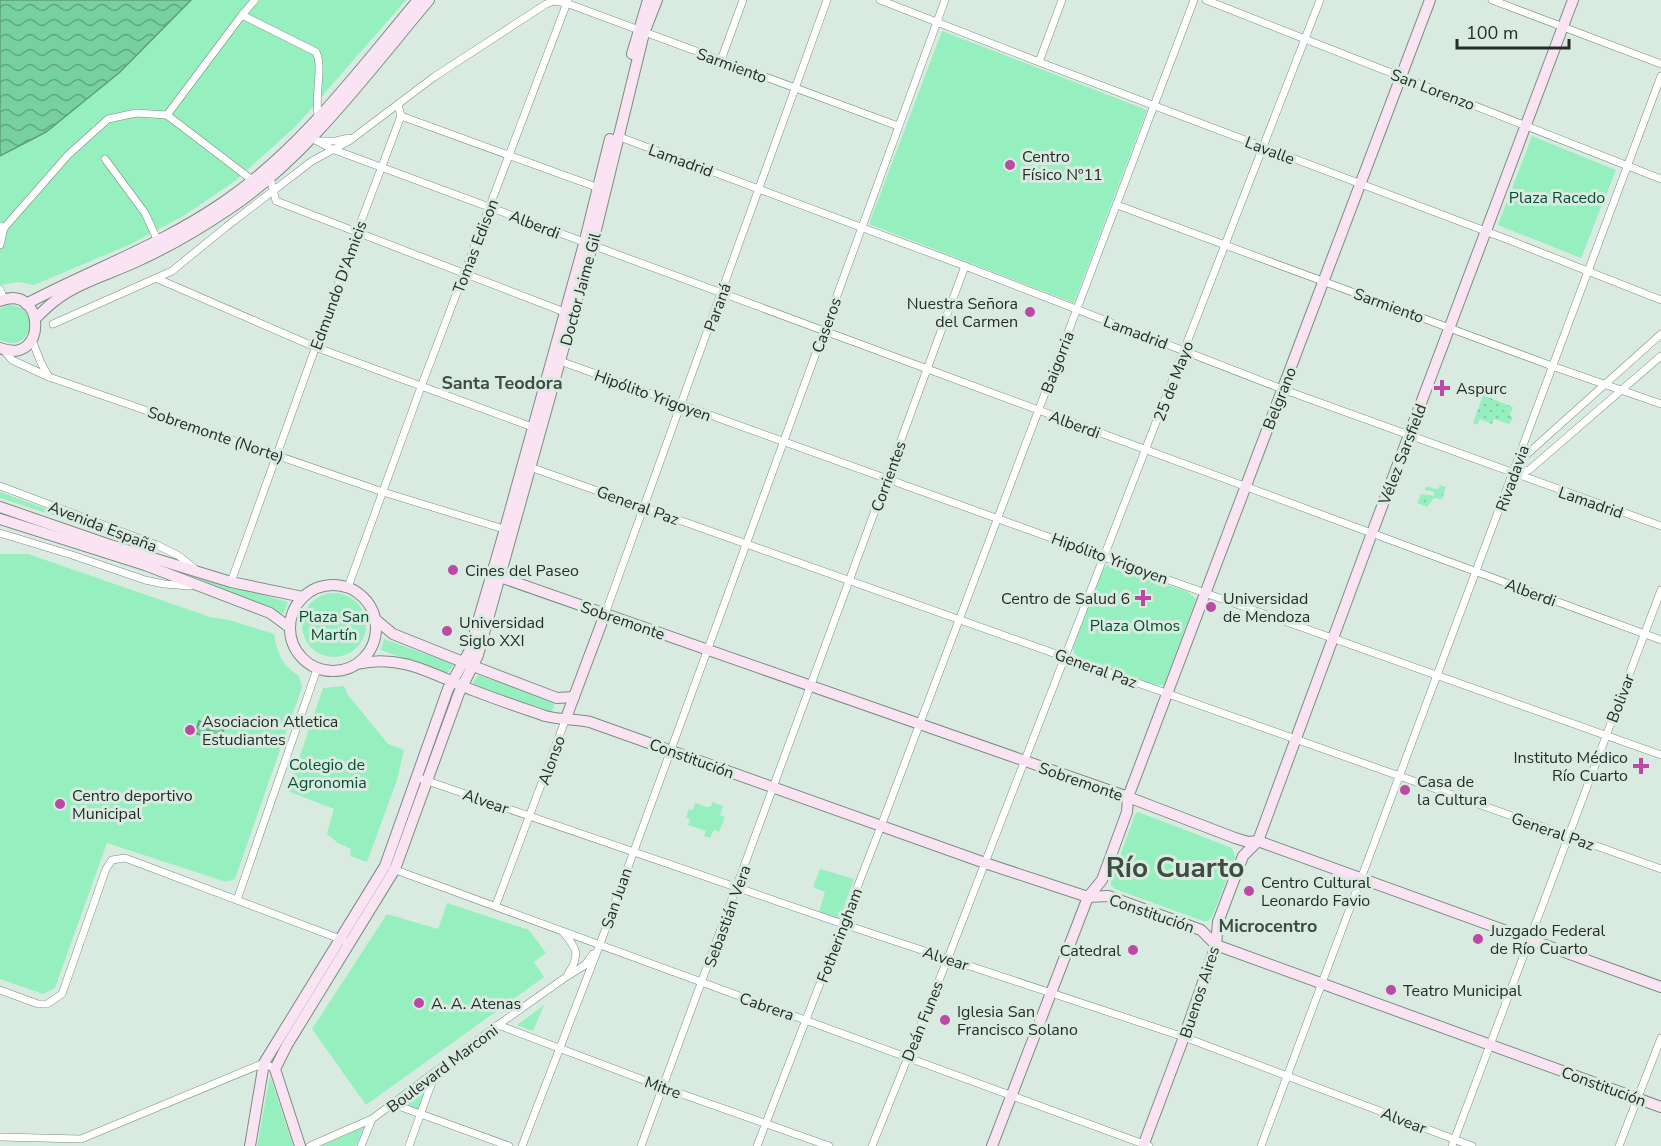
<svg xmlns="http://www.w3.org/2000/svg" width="1661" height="1146" font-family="'Nunito Sans',sans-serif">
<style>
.grass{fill:url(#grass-dots)}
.park{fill:#96efbe}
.water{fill:url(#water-waves);stroke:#5e9f7b;stroke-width:1.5}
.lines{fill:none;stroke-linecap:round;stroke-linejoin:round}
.street-casing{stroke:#7c8c82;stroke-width:8}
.secondary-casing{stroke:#7c8c82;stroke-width:12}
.street{stroke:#fff;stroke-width:7}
.secondary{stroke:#fae4f4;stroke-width:10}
.poi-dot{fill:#bc49a4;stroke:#d9ebe0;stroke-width:2}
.labels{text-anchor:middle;stroke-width:6;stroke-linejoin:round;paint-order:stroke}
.street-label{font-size:16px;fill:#262c28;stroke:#d9ebe0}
.poi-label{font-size:16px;fill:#262c28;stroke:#d9ebe0;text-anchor:start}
.park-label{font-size:16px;fill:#044f31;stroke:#d9ebe0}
.neighbourhood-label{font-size:18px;font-weight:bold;fill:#3e4c44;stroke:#d9ebe0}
.town-label{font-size:28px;font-weight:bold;fill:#3e4c44;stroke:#d9ebe0}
</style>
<defs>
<pattern id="grass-dots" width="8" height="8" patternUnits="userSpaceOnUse" patternTransform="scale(1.5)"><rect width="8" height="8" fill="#96efbe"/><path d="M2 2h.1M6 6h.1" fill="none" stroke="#81cda3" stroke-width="1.8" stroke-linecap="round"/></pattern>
<pattern id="water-waves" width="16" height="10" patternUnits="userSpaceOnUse" patternTransform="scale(1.5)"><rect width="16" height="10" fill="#76d09f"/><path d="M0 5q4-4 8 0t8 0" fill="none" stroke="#61a982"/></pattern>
</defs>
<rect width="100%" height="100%" fill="#d9ebe0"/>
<!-- grass -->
<g class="grass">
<path d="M1483,395L1513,407L1510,415L1513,418L1509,424L1494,419L1492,424L1480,419L1477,425L1473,423Z"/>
<path d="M1440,485L1446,487L1442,499L1434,498L1427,507L1417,503L1421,494L1434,496V492L1425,490L1427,486L1438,490Z"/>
</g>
<!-- park -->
<g class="park">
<path d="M191,0H406L296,126L235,181L185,215L131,244L34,285L19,282L0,285V156L120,72Z"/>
<path d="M942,31L1147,110L1074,303L869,224Z"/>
<path d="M1532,136L1616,170L1581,258L1498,225Z"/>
<path d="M7,305C43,303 33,356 0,340V309Z"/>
<path d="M0,492L153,548L0,498Z"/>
<path d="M0,554H28L210,617L229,620L274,634C278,655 281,664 299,676L302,687L235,879L226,882L107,843L55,988L43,994L0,979Z"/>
<path d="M1109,564L1188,592L1196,599L1164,685H1153L1080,659L1074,653L1073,648L1102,570Z"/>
<path d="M185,573L288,602L283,614Z"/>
<circle cx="334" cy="625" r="32"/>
<path d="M384,639L454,664L447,674L381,650Z"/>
<path d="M478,675L555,702L551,714L472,684Z"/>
<path d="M344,686L348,695L388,744L404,750L397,780L367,862L350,856L351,849L338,843L327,834L334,809L288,791L323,688Z"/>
<path d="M712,802L723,806L720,815L725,817L719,832L714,830L710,838L704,836L706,831L688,825L690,819L686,818L689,809L693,810L695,803L707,807L711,806Z"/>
<path d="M1138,812L1232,848L1235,857L1212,917L1208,921H1203L1115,889L1111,885V880L1135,815Z"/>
<path d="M820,869L854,879L839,920L819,912L825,892L813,887Z"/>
<path d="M447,903L529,930L546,953L534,962L544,977L366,1105L312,1029L387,914L438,929Z"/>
<path d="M544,1005L533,1031L517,1025Z"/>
<path d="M270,1076L293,1146H257Z"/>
<path d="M432,1078L419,1110L398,1103Z"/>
<path d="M364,1127L356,1146H321Z"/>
</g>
<!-- water -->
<g class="water">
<path d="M0,0H191L120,72L46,132L0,156Z"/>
<path d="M199,721L224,729L220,742L195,733Z"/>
</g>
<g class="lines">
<!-- street casing -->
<g class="street-casing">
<g id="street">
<path d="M880,0L1039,62L1509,240L1661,300"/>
<path d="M1206,0L1661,179"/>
<path d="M1492,0L1661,64"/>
<path d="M242,15L316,52C324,67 313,99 319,121"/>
<path d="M721,60L743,0"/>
<path d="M1039,62L1062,0"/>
<path d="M398,105L401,116L599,188"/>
<path d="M167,115L242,15L255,0"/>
<path d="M617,136L965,266L1282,389L1661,526"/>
<path d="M311,138L332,149L1661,640"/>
<path d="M318,141H336L349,138"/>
<path d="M105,159L145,213L158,241"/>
<path d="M269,174L276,201L567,313"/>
<path d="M1117,205L1552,366L1661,404"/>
<path d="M0,226L4,228L68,155L108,119L136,113L167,115L252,180"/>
<path d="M0,245L4,228"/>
<path d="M158,279L315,347L535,428"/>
<path d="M0,289L4,300"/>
<path d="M53,324L172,271L226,227L312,161L349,141L434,77L546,4L554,1L566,3L898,126"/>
<path d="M32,340L41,363L49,377"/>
<path d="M3,349L12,360L49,377L383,492L507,530"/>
<path d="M560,361L1104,557L1661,755"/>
<path d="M1521,462L1525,456L1661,334"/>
<path d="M530,467L1661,869"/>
<path d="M1513,474L1529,470L1661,356"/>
<path d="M0,486L157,545L179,556L194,568"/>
<path d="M0,533L72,555L145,580L164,584L190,586"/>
<path d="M231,582L357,232L401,116"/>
<path d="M348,587L421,387L568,0"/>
<path d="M605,614L827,0"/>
<path d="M416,777L843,924L1184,1037L1472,1146"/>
<path d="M393,869L1149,1146"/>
<path d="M237,900L317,669"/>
<path d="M496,905L566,718"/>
<path d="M563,932C577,949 581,954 568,974"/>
<path d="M0,990L38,1004H47L62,994L106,869L112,860L125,858L343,940"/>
<path d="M498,1025L662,1087L829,1146"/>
<path d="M393,1104L509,1146"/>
<path d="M0,1137L81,1139L264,1063L275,1069"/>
<path d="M310,1146L372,1119L498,1025L566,977L585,965L593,954"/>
<path d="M361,1146L372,1119"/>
<path d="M409,1146L436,1071"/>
<path d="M522,1146L600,944L945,0"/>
<path d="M641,1146L965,266"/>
<path d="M757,1146L881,826L1194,0"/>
<path d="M872,1146L948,958L1320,0"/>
<path d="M1261,1146L1661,76"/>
<path d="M1452,1146L1661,590"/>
<path d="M1619,1146L1661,1038"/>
</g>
</g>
<!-- secondary casing -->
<g class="secondary-casing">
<g id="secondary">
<path d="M632,54L648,0"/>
<path d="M0,301C46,282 48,367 0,348"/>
<path d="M26,304C93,269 163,244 225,201C302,148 359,70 418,0"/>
<path d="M36,318C42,312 49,305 56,300C81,281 114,273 142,259C172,245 201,228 229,209C305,159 370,70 429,0"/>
<path d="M0,507L107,544L231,582L303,597"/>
<path d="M0,519L145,565L270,613L289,627"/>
<path d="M500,577L1128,797L1235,838L1248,842L1258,841L1661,987"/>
<circle cx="333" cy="628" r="43"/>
<path d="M375,619L393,634L473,666L557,698L574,697"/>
<path d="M357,664C402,653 435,676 475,691C498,700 522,708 545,716C560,720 575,719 590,722L985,863L1088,897L1108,896L1201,930L1216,945L1661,1107"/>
<path d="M566,718L605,614"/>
<path d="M250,1146L264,1063L385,866L448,689L469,652L501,543L584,244L610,139"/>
<path d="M300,1146L275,1069L287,1045L395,869L459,693L478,655L592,246L644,33L657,0"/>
<path d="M992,1146L1088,897L1102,880L1127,812L1128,797L1430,0"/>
<path d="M1143,1146L1184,1037L1216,945L1218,922L1243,856L1258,841L1372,533L1573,0"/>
</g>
</g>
<!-- street -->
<use href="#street" class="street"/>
<!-- secondary -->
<use href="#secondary" class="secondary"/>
</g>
<!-- markers -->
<g class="poi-dot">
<circle cx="1010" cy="165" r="6"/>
<circle cx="1030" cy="312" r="6"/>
<path d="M1439 379h6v6h6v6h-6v6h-6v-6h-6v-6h6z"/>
<circle cx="453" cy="570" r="6"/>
<path d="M1140 589h6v6h6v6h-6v6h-6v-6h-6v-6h6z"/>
<circle cx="1211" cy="607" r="6"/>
<circle cx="447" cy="631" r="6"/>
<circle cx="190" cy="730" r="6"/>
<path d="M1638 757h6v6h6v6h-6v6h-6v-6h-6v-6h6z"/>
<circle cx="1405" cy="790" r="6"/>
<circle cx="60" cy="804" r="6"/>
<circle cx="1249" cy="891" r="6"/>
<circle cx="1478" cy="939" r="6"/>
<circle cx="1133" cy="950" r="6"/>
<circle cx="1391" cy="990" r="6"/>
<circle cx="419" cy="1003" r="6"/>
<circle cx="945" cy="1020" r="6"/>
</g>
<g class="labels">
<!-- street labels -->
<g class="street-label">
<text transform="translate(732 65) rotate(20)" y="6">Sarmiento</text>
<text transform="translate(1433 89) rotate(21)" y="6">San Lorenzo</text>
<text transform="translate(1270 150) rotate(21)" y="6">Lavalle</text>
<text transform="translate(681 160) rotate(20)" y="6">Lamadrid</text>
<text transform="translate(535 224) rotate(21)" y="6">Alberdi</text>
<text transform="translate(475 246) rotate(-69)" y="6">Tomas Edison</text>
<text transform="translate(338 285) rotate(-70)" y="6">Edmundo D'Amicis</text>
<text transform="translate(580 289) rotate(-75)" y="6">Doctor Jaime Gil</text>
<text transform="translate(1389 305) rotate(20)" y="6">Sarmiento</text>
<text transform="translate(717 307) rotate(-70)" y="6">Paraná</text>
<text transform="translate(826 325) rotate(-70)" y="6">Caseros</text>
<text transform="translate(1136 332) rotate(21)" y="6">Lamadrid</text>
<text transform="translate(1057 362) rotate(-69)" y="6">Baigorria</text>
<text transform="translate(1173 381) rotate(-69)" y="6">25 de Mayo</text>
<text transform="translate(653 395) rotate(20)" y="6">Hipólito Yrigoyen</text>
<text transform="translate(1279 398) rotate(-69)" y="6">Belgrano</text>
<text transform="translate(1075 424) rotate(20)" y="6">Alberdi</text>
<text transform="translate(216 434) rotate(19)" y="6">Sobremonte (Norte)</text>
<text transform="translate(1402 454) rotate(-69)" y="6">Vélez Sarsfield</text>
<text transform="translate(888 476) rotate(-70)" y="6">Corrientes</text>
<text transform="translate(1512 478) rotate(-70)" y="6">Rivadavia</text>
<text transform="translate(1591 502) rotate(19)" y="6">Lamadrid</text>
<text transform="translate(638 505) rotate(20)" y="6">General Paz</text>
<text transform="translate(103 526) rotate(21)" y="6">Avenida España</text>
<text transform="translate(1110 558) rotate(20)" y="6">Hipólito Yrigoyen</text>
<text transform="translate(1531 592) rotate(20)" y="6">Alberdi</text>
<text transform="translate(623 620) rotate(19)" y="6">Sobremonte</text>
<text transform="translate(1096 668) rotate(20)" y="6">General Paz</text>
<text transform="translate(1620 698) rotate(-69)" y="6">Bolivar</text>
<text transform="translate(692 758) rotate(20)" y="6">Constitución</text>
<text transform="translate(551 760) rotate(-70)" y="6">Alonso</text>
<text transform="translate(1081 781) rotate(19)" y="6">Sobremonte</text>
<text transform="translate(486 801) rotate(19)" y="6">Alvear</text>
<text transform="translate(1553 831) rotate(19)" y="6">General Paz</text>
<text transform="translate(616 898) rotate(-71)" y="6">San Juan</text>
<text transform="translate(1152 913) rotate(19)" y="6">Constitución</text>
<text transform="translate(727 916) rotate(-70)" y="6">Sebastián Vera</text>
<text transform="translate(839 935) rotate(-69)" y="6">Fotheringham</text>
<text transform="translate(946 958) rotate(18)" y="6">Alvear</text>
<text transform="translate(1199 992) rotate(-72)" y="6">Buenos Aires</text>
<text transform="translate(767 1006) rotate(19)" y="6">Cabrera</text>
<text transform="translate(922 1021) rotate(-68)" y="6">Deán Funes</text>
<text transform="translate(442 1068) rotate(-37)" y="6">Boulevard Marconi</text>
<text transform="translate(1604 1086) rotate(20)" y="6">Constitución</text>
<text transform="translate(663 1087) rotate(20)" y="6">Mitre</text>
<text transform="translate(1404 1120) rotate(21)" y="6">Alvear</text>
</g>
<!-- poi labels -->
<g class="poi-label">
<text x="1022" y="162">Centro<tspan x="1022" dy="18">Físico Nº11</tspan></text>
<text x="1018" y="309" text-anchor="end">Nuestra Señora<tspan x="1018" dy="18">del Carmen</tspan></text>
<text x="1456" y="394">Aspurc</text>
<text x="465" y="576">Cines del Paseo</text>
<text x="1130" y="604" text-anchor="end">Centro de Salud 6</text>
<text x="1223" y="604">Universidad<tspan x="1223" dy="18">de Mendoza</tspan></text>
<text x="459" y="628">Universidad<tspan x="459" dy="18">Siglo XXI</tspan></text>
<text x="202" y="727">Asociacion Atletica<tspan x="202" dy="18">Estudiantes</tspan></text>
<text x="1628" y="763" text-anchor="end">Instituto Médico<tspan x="1628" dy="18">Río Cuarto</tspan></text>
<text x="1417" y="787">Casa de<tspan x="1417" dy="18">la Cultura</tspan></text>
<text x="72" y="801">Centro deportivo<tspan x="72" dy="18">Municipal</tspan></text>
<text x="1261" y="888">Centro Cultural<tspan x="1261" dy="18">Leonardo Favio</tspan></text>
<text x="1490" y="936">Juzgado Federal<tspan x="1490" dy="18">de Río Cuarto</tspan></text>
<text x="1121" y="956" text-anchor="end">Catedral</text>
<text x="1403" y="996">Teatro Municipal</text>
<text x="431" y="1009">A. A. Atenas</text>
<text x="957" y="1017">Iglesia San<tspan x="957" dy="18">Francisco Solano</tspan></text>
</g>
<!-- park labels -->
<g class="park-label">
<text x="1557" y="203">Plaza Racedo</text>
<text x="334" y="622">Plaza San<tspan x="334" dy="18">Martín</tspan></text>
<text x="1135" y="631">Plaza Olmos</text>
<text x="327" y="770">Colegio de<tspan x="327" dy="18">Agronomia</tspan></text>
</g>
<!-- neighbourhood labels -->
<g class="neighbourhood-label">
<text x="502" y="389">Santa Teodora</text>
<text x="1268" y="932">Microcentro</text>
</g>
<!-- town labels -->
<g class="town-label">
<text x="1175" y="877">Río Cuarto</text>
</g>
</g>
<!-- scale -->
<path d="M1457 39v9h112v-9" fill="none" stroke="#262c28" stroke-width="3"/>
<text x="1466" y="39" font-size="18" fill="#262c28" stroke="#d9ebe0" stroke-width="4.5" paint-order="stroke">100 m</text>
</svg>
